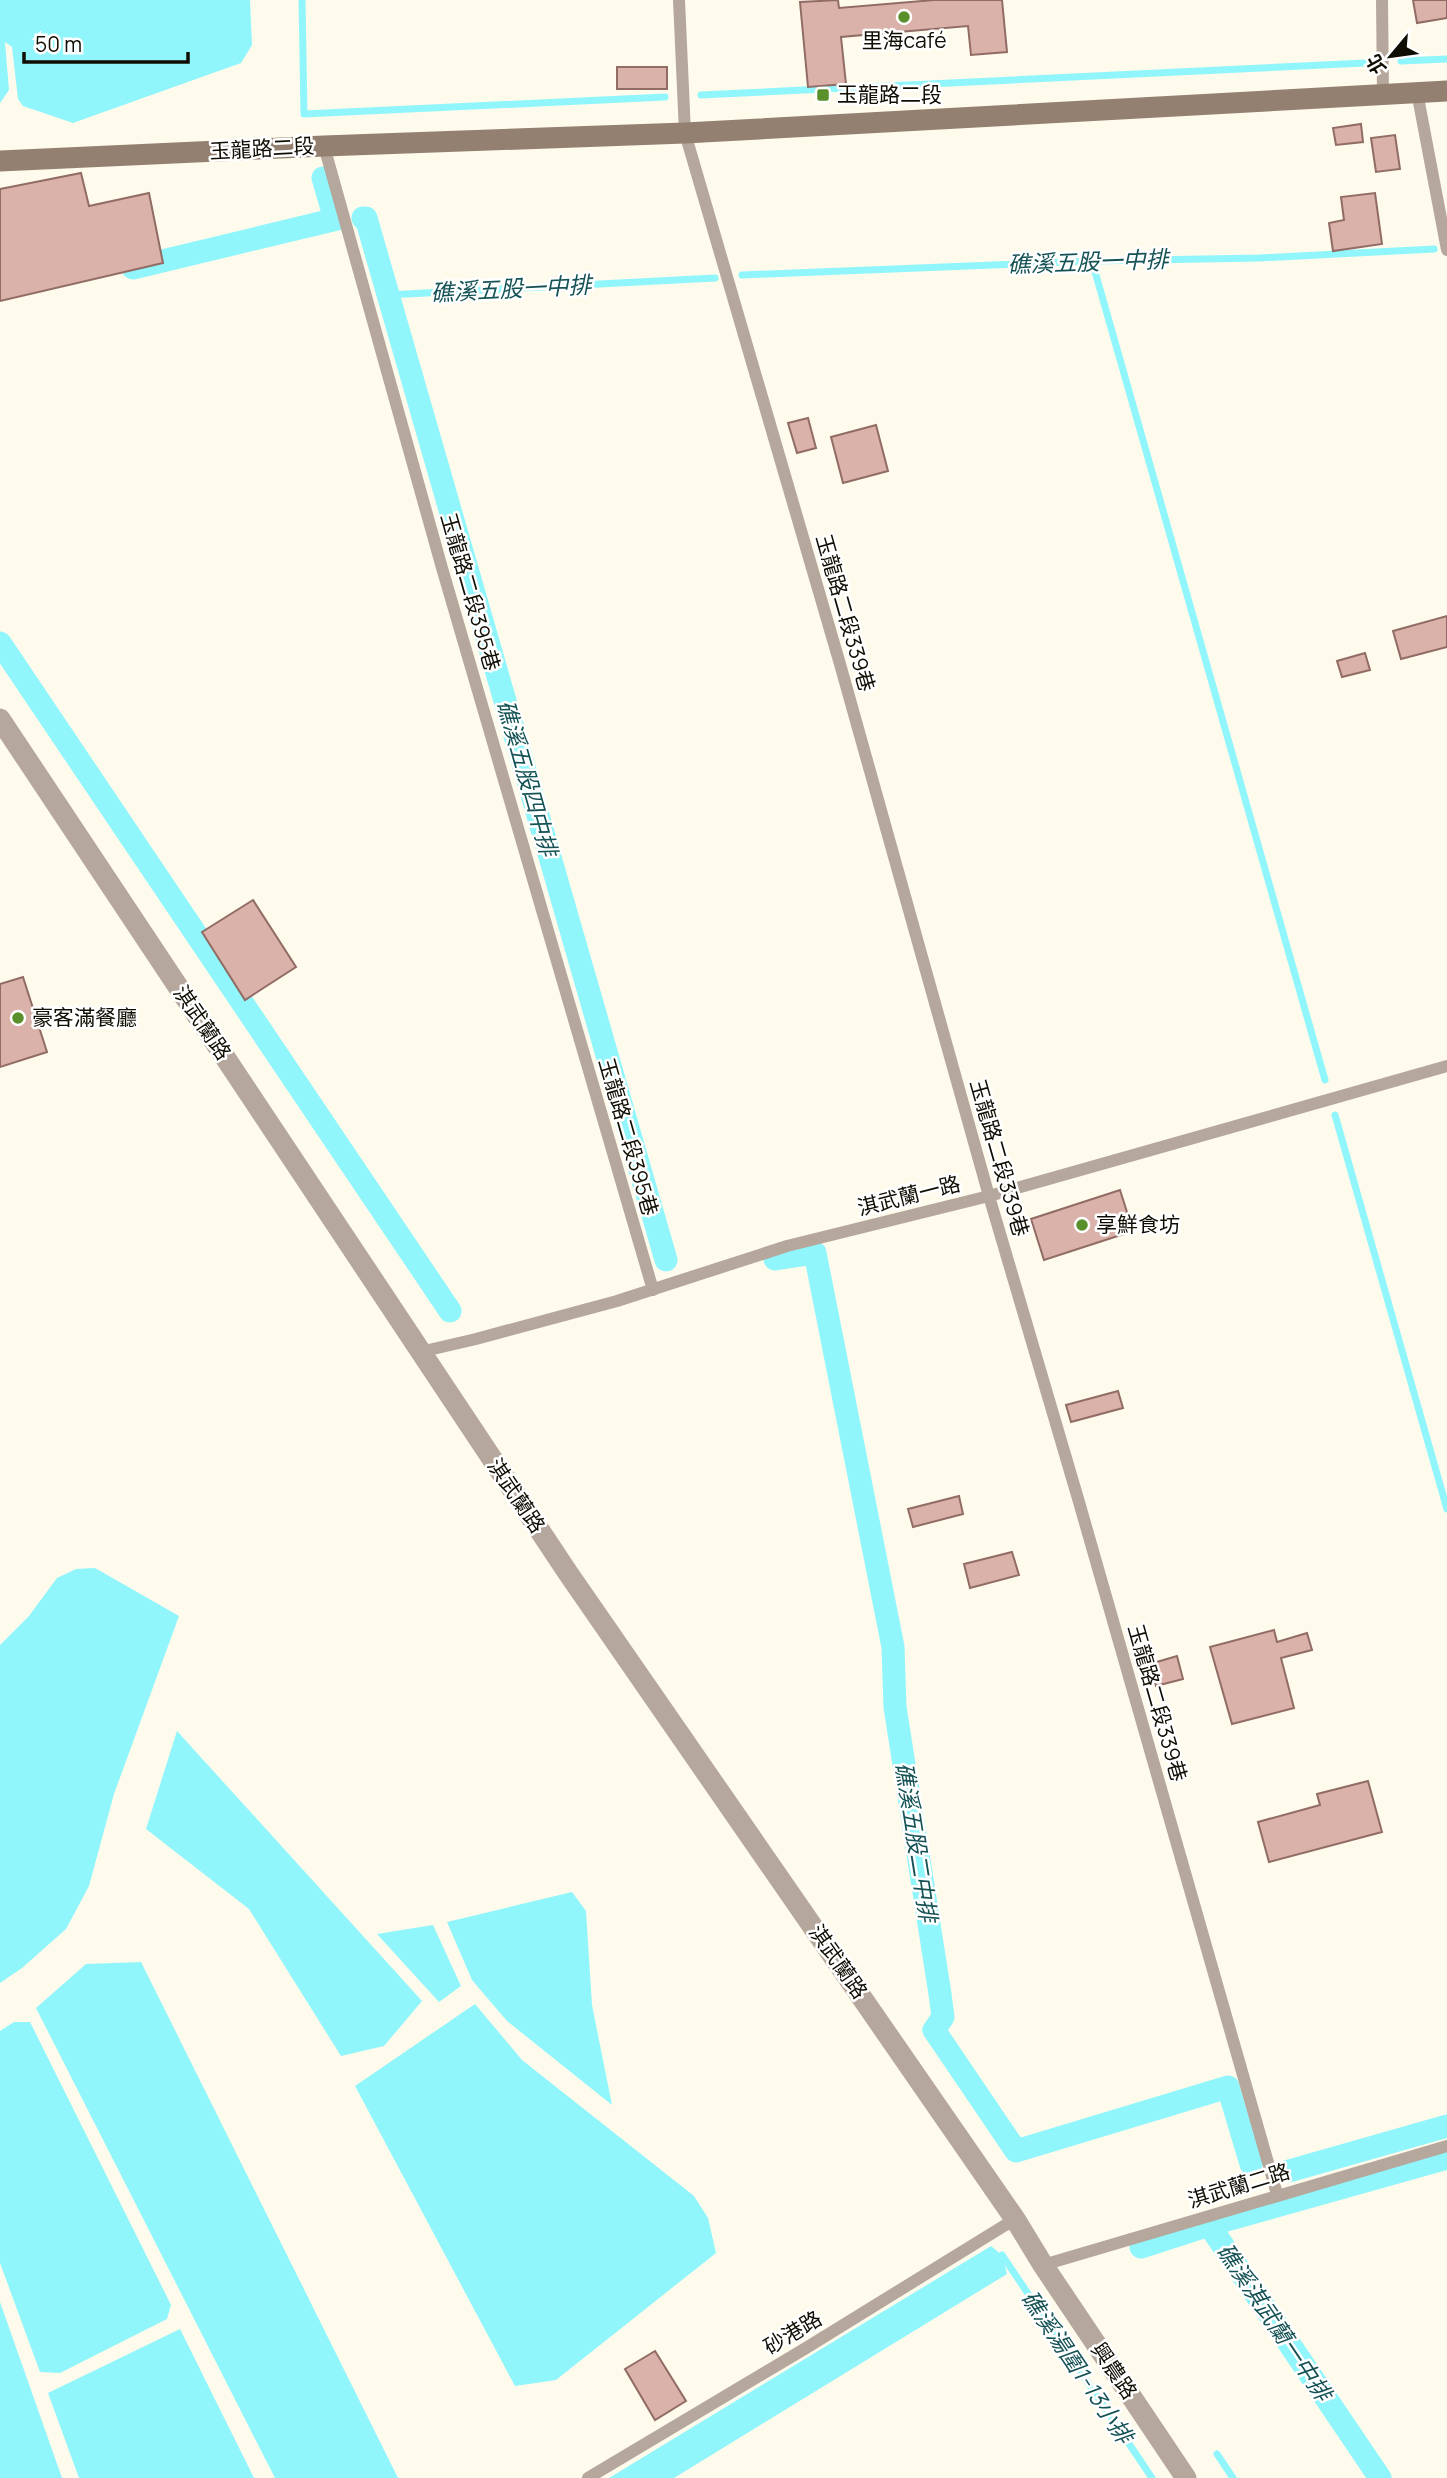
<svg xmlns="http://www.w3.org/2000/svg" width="1447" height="2478" font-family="Manrope,'Noto Sans TC',sans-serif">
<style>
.water{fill:#90f6fc}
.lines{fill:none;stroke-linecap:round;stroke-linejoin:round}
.stream{stroke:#90f6fc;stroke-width:7}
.canal{stroke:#90f6fc;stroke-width:23}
.building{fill:#dab2aa;stroke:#916c65;stroke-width:2}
.service{stroke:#b6a79d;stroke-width:12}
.tertiary{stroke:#b6a79d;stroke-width:21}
.secondary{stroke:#948071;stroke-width:21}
.poi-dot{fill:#59902c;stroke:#fff;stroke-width:2.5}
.labels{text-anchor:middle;stroke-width:5;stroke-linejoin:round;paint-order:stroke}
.poi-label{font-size:21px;fill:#100d03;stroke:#fff;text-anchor:start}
.street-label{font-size:21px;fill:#100d03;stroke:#fff}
.water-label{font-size:23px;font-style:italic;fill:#155255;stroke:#fff}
</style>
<rect width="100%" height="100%" fill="#fefaec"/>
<!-- water -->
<g class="water">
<path d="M0,0H250L252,45L241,63L73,123L23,106L18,99L12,47L5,42L9,90L0,103Z"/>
<path d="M95,1568L179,1616L114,1794L89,1886L66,1929L22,1968L0,1983V1645L29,1616L57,1578L76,1569Z"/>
<path d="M177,1731L422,2001L384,2046L341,2056L249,1909L146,1829Z"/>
<path d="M572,1892L586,1911L592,2005L612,2105L507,2021L472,1980L447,1922Z"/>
<path d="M433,1925L461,1986L439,2002L377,1934Z"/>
<path d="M141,1962L398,2478H275L36,2008L86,1964Z"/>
<path d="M475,2004L522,2060L694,2196L708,2218L716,2253L556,2380L515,2386L355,2086Z"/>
<path d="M14,2022H30L171,2305L167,2319L60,2373L40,2372L0,2263V2031Z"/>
<path d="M991,2246L1002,2255L1007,2274L674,2478H609Z"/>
<path d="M0,2302L62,2478H0Z"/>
<path d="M180,2329L254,2478H79L48,2393Z"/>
</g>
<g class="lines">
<!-- stream -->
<g class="stream">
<path d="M302,0L304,114L665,97"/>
<path d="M1401,61L1447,59"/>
<path d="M701,95L1365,63"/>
<path d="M1092,261L1325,1080"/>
<path d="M742,275L1092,261L1259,258L1434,249"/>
<path d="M387,295L715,278"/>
<path d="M1335,1115L1447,1509"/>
<path d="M1002,2255L1152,2478"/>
<path d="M1217,2454L1233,2478"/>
</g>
<!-- canal -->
<g class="canal">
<path d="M323,178L335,219"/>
<path d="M363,218H366L666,1260"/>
<path d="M133,268L337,219"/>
<path d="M0,643L450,1311"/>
<path d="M775,1259L815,1253L893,1647L895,1707L940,1994L943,2017L934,2030L1016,2151L1228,2087L1251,2164"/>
<path d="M1289,2171L1447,2126"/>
<path d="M1209,2225L1447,2158"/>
<path d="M1141,2247L1209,2225L1380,2478"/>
</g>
</g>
<!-- building -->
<g class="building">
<path d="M838,0L839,8L934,0H1002L1007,52L971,55L968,26L841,37L846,84L808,87L800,2Z"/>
<path d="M1413,0H1447V18L1417,23Z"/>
<rect x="617" y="67" width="50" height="22"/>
<path d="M1361,124L1363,142L1336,145L1333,128Z"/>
<path d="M1395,135L1400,169L1376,172L1371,138Z"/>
<path d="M81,173L89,206L149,193L163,263L0,301V189Z"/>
<path d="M1375,193L1382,244L1333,251L1329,223L1344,220L1341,197Z"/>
<path d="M808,418L816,448L797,453L788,423Z"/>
<path d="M876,425L888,471L843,483L831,437Z"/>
<path d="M1447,616V647L1401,659L1393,631Z"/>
<path d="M1365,653L1370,670L1342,677L1337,661Z"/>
<path d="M253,900L296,967L245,1000L202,932Z"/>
<path d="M23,977L47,1052L0,1067V984Z"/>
<path d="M1120,1190L1133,1231L1044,1260L1031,1219Z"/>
<path d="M1118,1391L1123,1408L1071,1422L1066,1405Z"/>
<path d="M959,1496L963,1514L913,1527L908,1509Z"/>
<path d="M1012,1552L1019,1575L970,1588L964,1564Z"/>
<path d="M1274,1630L1277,1642L1307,1633L1312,1650L1281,1658L1294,1708L1232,1724L1210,1647Z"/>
<path d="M1177,1656L1183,1679L1156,1686L1150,1664Z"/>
<path d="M1368,1781L1382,1832L1269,1862L1258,1822L1320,1805L1317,1794Z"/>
<path d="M655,2351L686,2401L655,2420L625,2369Z"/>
</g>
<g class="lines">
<!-- service -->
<g class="service">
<path d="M679,0L685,133L840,664L989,1196L1079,1502L1277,2194"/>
<path d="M1382,0L1383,94"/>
<path d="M1417,92L1447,250"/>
<path d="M324,146L442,568L653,1290"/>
<path d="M420,1352L476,1339L617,1301L787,1246L989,1196L1447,1066"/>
<path d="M1043,2265L1447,2146"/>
<path d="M588,2478L806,2348L1015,2219"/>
</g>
<!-- tertiary -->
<path class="tertiary" d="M0,719L568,1573L1015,2219L1043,2265L1186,2478"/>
<!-- secondary -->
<path class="secondary" d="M0,161L324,146L685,133L1447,91"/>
</g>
<!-- markers -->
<g class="poi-dot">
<circle cx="904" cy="17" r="7"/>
<rect x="816" y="88" width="14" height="14" rx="3.5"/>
<circle cx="18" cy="1018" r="7"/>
<circle cx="1082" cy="1225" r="7"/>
</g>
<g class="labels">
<!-- poi labels -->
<g class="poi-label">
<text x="904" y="48" text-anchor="middle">里海café</text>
<text x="837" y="102">玉龍路二段</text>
<text x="32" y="1025">豪客滿餐廳</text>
<text x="1096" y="1232">享鮮食坊</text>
</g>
<!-- street labels -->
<g class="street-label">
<text transform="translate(262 149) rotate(-3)" y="7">玉龍路二段</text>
<text transform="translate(470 592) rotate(74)" y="7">玉龍路二段395巷</text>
<text transform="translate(845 613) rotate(74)" y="7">玉龍路二段339巷</text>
<text transform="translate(202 1023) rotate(56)" y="7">淇武蘭路</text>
<text transform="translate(628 1137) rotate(74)" y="7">玉龍路二段395巷</text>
<text transform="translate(999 1158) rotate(74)" y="7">玉龍路二段339巷</text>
<text transform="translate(909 1196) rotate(-14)" y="7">淇武蘭一路</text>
<text transform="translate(516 1496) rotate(56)" y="7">淇武蘭路</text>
<text transform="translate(1157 1703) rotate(74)" y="7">玉龍路二段339巷</text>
<text transform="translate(838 1962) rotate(55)" y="7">淇武蘭路</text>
<text transform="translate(1239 2186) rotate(-17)" y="7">淇武蘭二路</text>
<text transform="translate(793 2333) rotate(-31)" y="7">砂港路</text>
<text transform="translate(1114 2371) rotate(56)" y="7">興農路</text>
</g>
<!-- water labels -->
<g class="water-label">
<text transform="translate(1088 262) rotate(-2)" y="8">礁溪五股一中排</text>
<text transform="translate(511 289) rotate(-3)" y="8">礁溪五股一中排</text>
<text transform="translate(527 778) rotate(74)" y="8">礁溪五股四中排</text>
<text transform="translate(916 1842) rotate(81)" y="8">礁溪五股二中排</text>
<text transform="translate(1274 2322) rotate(56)" y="8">礁溪淇武蘭一中排</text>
<text transform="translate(1077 2367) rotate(56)" y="8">礁溪湯圍1-13小排</text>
</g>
</g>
<!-- north arrow -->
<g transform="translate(1391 56) rotate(241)" stroke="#ffffff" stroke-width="5" paint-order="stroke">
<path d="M0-5L12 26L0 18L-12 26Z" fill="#100d03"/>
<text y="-10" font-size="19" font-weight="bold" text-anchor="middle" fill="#100d03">北</text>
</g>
<!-- scale -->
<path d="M24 52v10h164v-10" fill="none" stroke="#100d03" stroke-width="3.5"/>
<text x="35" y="52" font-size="21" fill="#100d03" stroke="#ffffff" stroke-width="5" paint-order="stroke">50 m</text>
</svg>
